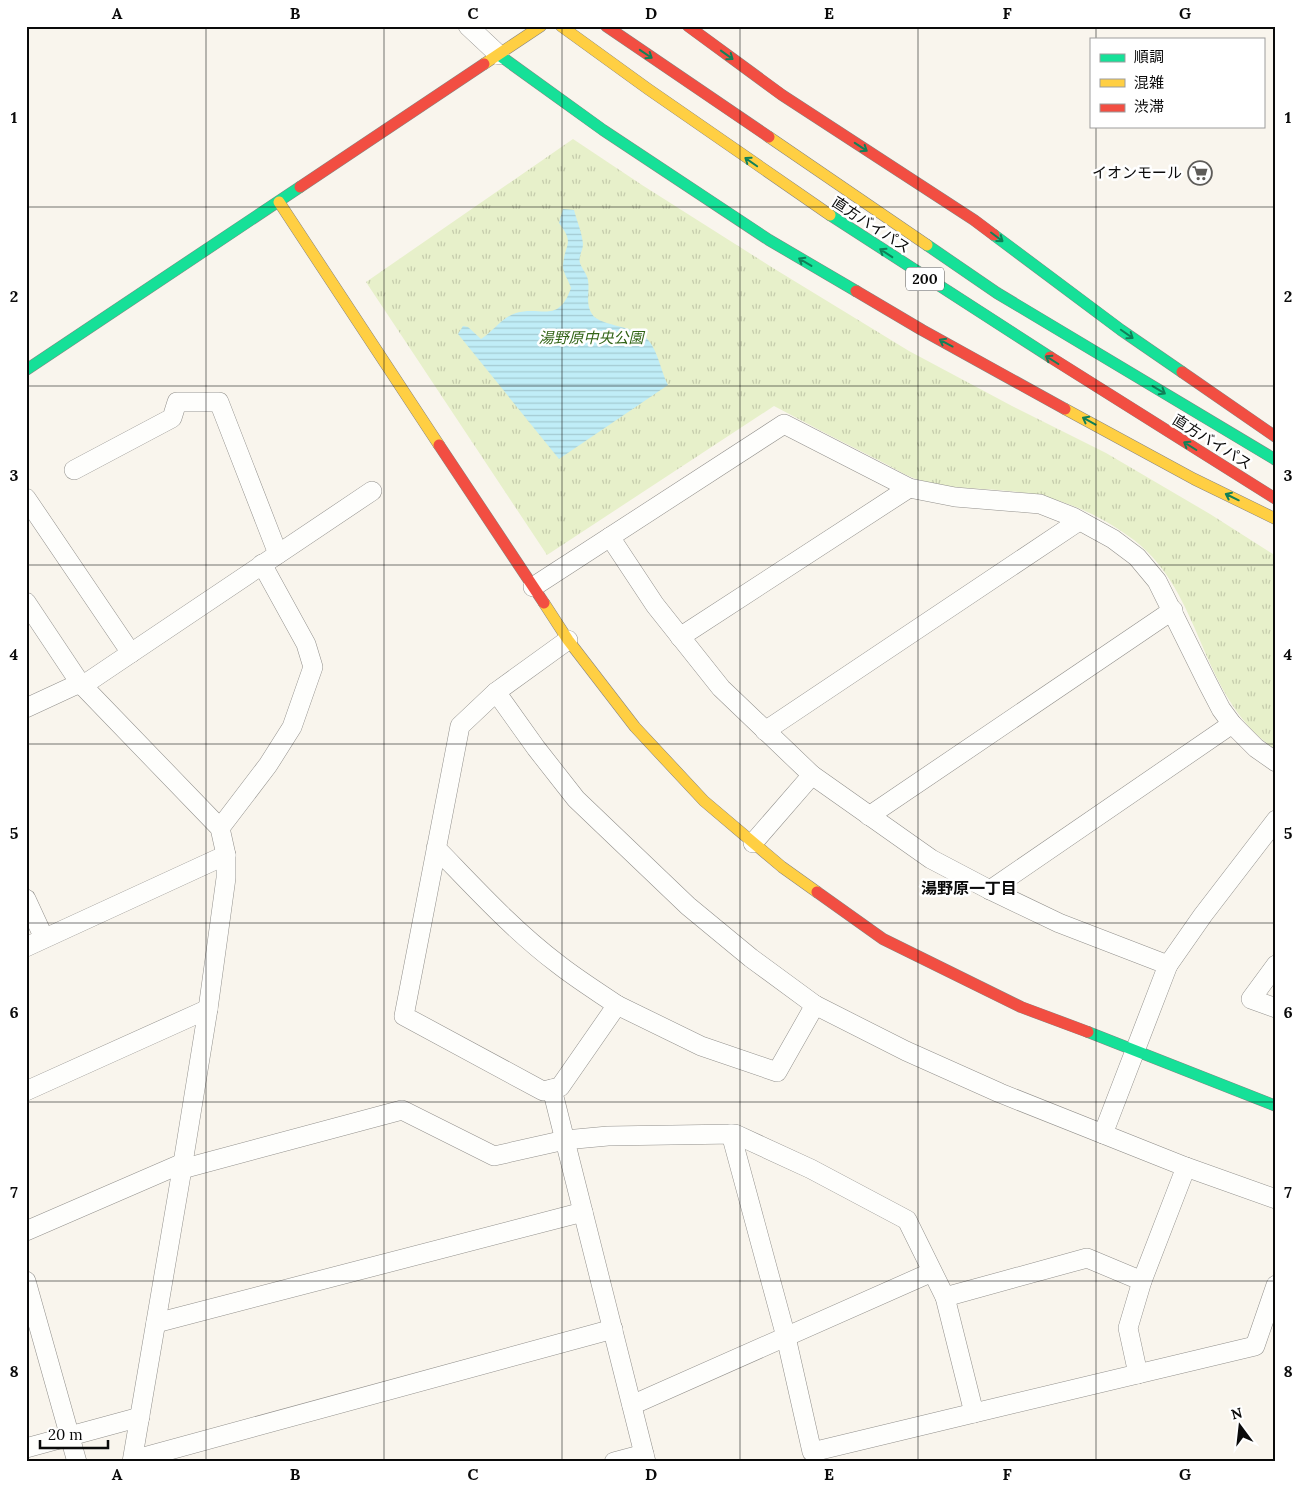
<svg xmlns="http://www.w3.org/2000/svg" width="1302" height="1488" font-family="Lora,'Noto Sans JP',serif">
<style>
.grass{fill:url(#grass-tufts)}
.water{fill:url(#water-rules)}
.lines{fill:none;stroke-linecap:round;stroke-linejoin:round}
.street-casing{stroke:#92908c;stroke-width:20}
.fast-casing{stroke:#888683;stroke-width:12}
.slow-casing{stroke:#888683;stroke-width:12}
.jam-casing{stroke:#888683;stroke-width:12}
.street{stroke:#fefefc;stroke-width:19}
.fast{stroke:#16e098;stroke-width:11}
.slow{stroke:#ffcf43;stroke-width:11}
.jam{stroke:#f24e42;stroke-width:11}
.oneway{stroke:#118058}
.grid{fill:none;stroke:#0a0a0a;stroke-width:1;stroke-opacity:0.55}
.labels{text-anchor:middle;stroke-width:5;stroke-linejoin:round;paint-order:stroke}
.shield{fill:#fff;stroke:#545454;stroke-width:1}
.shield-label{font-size:14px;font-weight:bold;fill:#0a0a0a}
.poi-label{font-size:15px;fill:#0a0a0a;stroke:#fff;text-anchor:end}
.street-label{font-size:15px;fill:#0a0a0a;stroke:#fff}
.park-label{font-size:15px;font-style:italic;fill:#336517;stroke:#fff}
.neighbourhood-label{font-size:16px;font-weight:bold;fill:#0a0a0a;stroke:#fff}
.neatline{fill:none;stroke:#0a0a0a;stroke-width:2}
.grid-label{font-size:16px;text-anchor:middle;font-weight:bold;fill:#0a0a0a}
</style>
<defs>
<pattern id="grass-tufts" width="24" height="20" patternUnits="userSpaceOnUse" patternTransform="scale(1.25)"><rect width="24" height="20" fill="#e7f0ca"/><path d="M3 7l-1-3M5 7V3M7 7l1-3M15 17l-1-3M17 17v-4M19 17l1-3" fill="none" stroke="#c5ccac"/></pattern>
<pattern id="water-rules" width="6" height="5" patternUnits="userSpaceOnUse" patternTransform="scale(1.25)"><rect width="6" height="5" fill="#c0edf7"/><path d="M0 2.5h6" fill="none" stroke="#a4cad2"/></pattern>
</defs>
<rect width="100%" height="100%" fill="#f9f5ed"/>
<!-- grass -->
<path class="grass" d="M573,139L642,185L773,268L909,351L1012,406L1106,453L1210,514L1276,556V750C1198,697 1205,595 1134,540C1096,512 1056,495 1009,491C981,488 946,489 919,480C906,476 894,468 882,462C846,444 810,425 774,406L547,555L366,282Z"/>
<!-- water -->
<path class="water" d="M563,209L574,210C577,221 582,233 583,244C583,251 578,256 580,263C582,269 587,274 588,280C590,292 585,304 592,314C598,325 631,326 644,336C658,347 660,370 668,385L559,459L458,334L463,326L468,327L481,339C494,331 501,318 516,313C541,305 558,325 571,288C569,281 562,271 563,265C565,243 575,244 559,223Z"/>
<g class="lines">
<!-- street casing -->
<g class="street-casing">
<g id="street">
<path d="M468,26L499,55"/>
<path d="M74,470L172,418L177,402H219L278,554"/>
<path d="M26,498L131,653L82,686"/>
<path d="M610,537L655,605L721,688L812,775L931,859L990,890L1059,923L1168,965L1203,915L1276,820"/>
<path d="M533,587L784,424L909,488L955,497L1040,504L1073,517L1113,539L1137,557L1157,581L1207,682L1221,709L1232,724L1256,748L1276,762"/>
<path d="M26,602L80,683"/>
<path d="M680,637L909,488"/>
<path d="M568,640L496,692L536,748L576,799L688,906L751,958L815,1005L906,1051L1000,1093L1186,1167"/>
<path d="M131,653L372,491"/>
<path d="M26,708L80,683L220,828L226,855V878L208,1009L182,1169L132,1462"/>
<path d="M765,731L1079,521"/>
<path d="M869,816L1173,610"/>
<path d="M220,828L268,765L292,727L313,667L306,644L262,564"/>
<path d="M753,843L812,775"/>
<path d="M436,848C475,888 513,930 558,964C577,979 598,992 617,1005L560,1087L543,1091L404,1016L460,726L496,692"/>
<path d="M990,890L1232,724"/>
<path d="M26,899L44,938"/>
<path d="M26,947L226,855"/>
<path d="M1276,965L1251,999L1276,1008"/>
<path d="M617,1005L701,1046L777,1072L815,1005"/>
<path d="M552,1089L646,1462"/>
<path d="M26,1091L208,1009"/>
<path d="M731,1134L786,1337L812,1452L974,1413"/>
<path d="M1103,1134L1168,965"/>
<path d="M182,1169L402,1110L494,1156L565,1140L608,1136L735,1134L811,1169L907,1220L945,1297L974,1413L1255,1346L1276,1285"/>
<path d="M26,1231L183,1163"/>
<path d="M26,1281L77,1462"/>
<path d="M1142,1281L1186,1167L1276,1199"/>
<path d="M945,1297L1087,1258L1142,1281L1128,1328L1138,1374"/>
<path d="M156,1323L583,1212"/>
<path d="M632,1405L932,1272"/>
<path d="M26,1448L140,1417"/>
<path d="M133,1460L613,1329"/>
<path d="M614,1462L644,1454"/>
</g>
</g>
<!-- fast casing -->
<g class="fast-casing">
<g id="fast">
<path d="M499,55L603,130L769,240L856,291"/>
<path d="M830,215L1050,357"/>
<path d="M994,235L1121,330L1182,372"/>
<path d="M927,245L997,293L1276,460"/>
<path d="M26,370L300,187"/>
<path d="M1088,1032L1276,1106"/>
</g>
</g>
<!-- slow casing -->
<g class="slow-casing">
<g id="slow">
<path d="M561,26L648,89L830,215"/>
<path d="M484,64L541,26"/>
<path d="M769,137L927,245"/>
<path d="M279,202L439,445"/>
<path d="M1065,409L1194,479L1276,519"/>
<path d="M544,603L568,640L635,727L704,801L782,867L817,892"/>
</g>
</g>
<!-- jam casing -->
<g class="jam-casing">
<g id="jam">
<path d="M606,26L769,137"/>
<path d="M688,26L782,95L974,220L994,235"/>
<path d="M300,187L484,64"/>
<path d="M856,291L922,330L1065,409"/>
<path d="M1050,357L1276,499"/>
<path d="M1182,372L1276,437"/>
<path d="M439,445L544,603"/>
<path d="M817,892L883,939L1021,1007L1088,1032"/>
</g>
</g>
<!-- street -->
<use href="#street" class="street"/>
<!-- fast -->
<use href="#fast" class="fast"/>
<!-- slow -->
<use href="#slow" class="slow"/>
<!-- jam -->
<use href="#jam" class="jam"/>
</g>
<!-- one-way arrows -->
<defs><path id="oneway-shaft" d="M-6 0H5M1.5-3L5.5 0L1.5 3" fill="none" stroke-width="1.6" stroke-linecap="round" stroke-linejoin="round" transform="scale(1.25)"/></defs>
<g class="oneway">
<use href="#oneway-shaft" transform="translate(646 54) rotate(34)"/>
<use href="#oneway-shaft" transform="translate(727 55) rotate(36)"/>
<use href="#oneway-shaft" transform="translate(861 147) rotate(33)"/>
<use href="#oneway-shaft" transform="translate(751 162) rotate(-145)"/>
<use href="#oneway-shaft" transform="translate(997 237) rotate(37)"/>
<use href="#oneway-shaft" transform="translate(886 253) rotate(-147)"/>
<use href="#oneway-shaft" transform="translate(805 262) rotate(-149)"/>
<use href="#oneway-shaft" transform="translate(1127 334) rotate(35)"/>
<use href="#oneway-shaft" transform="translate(946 343) rotate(-152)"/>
<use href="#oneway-shaft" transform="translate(1052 360) rotate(-148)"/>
<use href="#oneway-shaft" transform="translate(1159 390) rotate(31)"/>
<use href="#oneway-shaft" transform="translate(1089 421) rotate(-151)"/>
<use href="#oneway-shaft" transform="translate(1190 446) rotate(-148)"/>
<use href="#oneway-shaft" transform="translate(1232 497) rotate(-154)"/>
</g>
<!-- grid -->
<path class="grid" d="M206,26V1462M384,26V1462M562,26V1462M740,26V1462M918,26V1462M1096,26V39M1096,126V1462M26,207H1276M26,386H1276M26,565H1276M26,744H1276M26,923H1276M26,1102H1276M26,1281H1276"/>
<!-- icons -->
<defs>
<g id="supermarket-ring" transform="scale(1.25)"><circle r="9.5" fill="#fff" stroke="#5e5c59" stroke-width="1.5"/><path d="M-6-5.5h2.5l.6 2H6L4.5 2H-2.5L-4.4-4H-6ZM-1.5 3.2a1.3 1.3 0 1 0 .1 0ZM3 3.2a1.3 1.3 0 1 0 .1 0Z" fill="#5e5c59"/></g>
</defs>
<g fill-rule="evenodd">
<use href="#supermarket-ring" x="1200" y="173"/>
</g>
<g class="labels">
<!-- shield labels -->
<rect class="shield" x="906" y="267.5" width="38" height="23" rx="4"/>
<g class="shield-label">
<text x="925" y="284">200</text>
</g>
<!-- poi labels -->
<g class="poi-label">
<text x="1182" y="178">イオンモール</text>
</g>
<!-- street labels -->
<g class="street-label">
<text transform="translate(871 225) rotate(33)" y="5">直方バイパス</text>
<text transform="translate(1212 442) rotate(32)" y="5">直方バイパス</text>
</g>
<!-- park labels -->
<g class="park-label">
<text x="591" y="343">湯野原中央公園</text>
</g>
<!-- neighbourhood labels -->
<g class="neighbourhood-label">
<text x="969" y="894">湯野原一丁目</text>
</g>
</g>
<!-- border -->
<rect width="1302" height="1488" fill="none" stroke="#ffffff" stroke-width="55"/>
<!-- legend -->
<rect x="1090" y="38" width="175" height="90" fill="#ffffff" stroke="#9d9d9d"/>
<rect x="1100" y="54" width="25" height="8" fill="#16e098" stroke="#9d9d9d"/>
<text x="1134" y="62" font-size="15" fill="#0a0a0a">順調</text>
<rect x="1100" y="79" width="25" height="8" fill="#ffcf43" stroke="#9d9d9d"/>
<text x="1134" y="88" font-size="15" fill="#0a0a0a">混雑</text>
<rect x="1100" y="104" width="25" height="8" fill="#f24e42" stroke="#9d9d9d"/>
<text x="1134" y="112" font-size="15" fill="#0a0a0a">渋滞</text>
<!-- north arrow -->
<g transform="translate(1240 1426) rotate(345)" stroke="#ffffff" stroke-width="4" paint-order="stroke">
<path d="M0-4L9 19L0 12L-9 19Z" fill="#0a0a0a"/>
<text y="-8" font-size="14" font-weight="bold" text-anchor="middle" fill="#0a0a0a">N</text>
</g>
<!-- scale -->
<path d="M40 1440v8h68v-8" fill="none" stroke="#0a0a0a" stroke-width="2.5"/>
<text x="48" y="1440" font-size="15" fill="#0a0a0a" stroke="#ffffff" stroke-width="4" paint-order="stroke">20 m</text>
<rect x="28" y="28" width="1246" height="1432" class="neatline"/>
<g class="grid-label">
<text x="117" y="19">A</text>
<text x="295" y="19">B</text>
<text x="473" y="19">C</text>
<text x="651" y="19">D</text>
<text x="829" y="19">E</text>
<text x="1007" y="19">F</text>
<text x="1185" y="19">G</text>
<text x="14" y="123">1</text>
<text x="1288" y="123">1</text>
<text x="14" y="302">2</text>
<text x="1288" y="302">2</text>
<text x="14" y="481">3</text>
<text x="1288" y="481">3</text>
<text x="14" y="660">4</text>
<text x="1288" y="660">4</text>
<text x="14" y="839">5</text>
<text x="1288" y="839">5</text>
<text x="14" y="1018">6</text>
<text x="1288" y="1018">6</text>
<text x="14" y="1198">7</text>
<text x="1288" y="1198">7</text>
<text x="14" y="1377">8</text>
<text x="1288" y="1377">8</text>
<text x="117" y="1480">A</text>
<text x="295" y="1480">B</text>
<text x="473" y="1480">C</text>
<text x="651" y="1480">D</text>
<text x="829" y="1480">E</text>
<text x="1007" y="1480">F</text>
<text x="1185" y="1480">G</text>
</g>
</svg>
